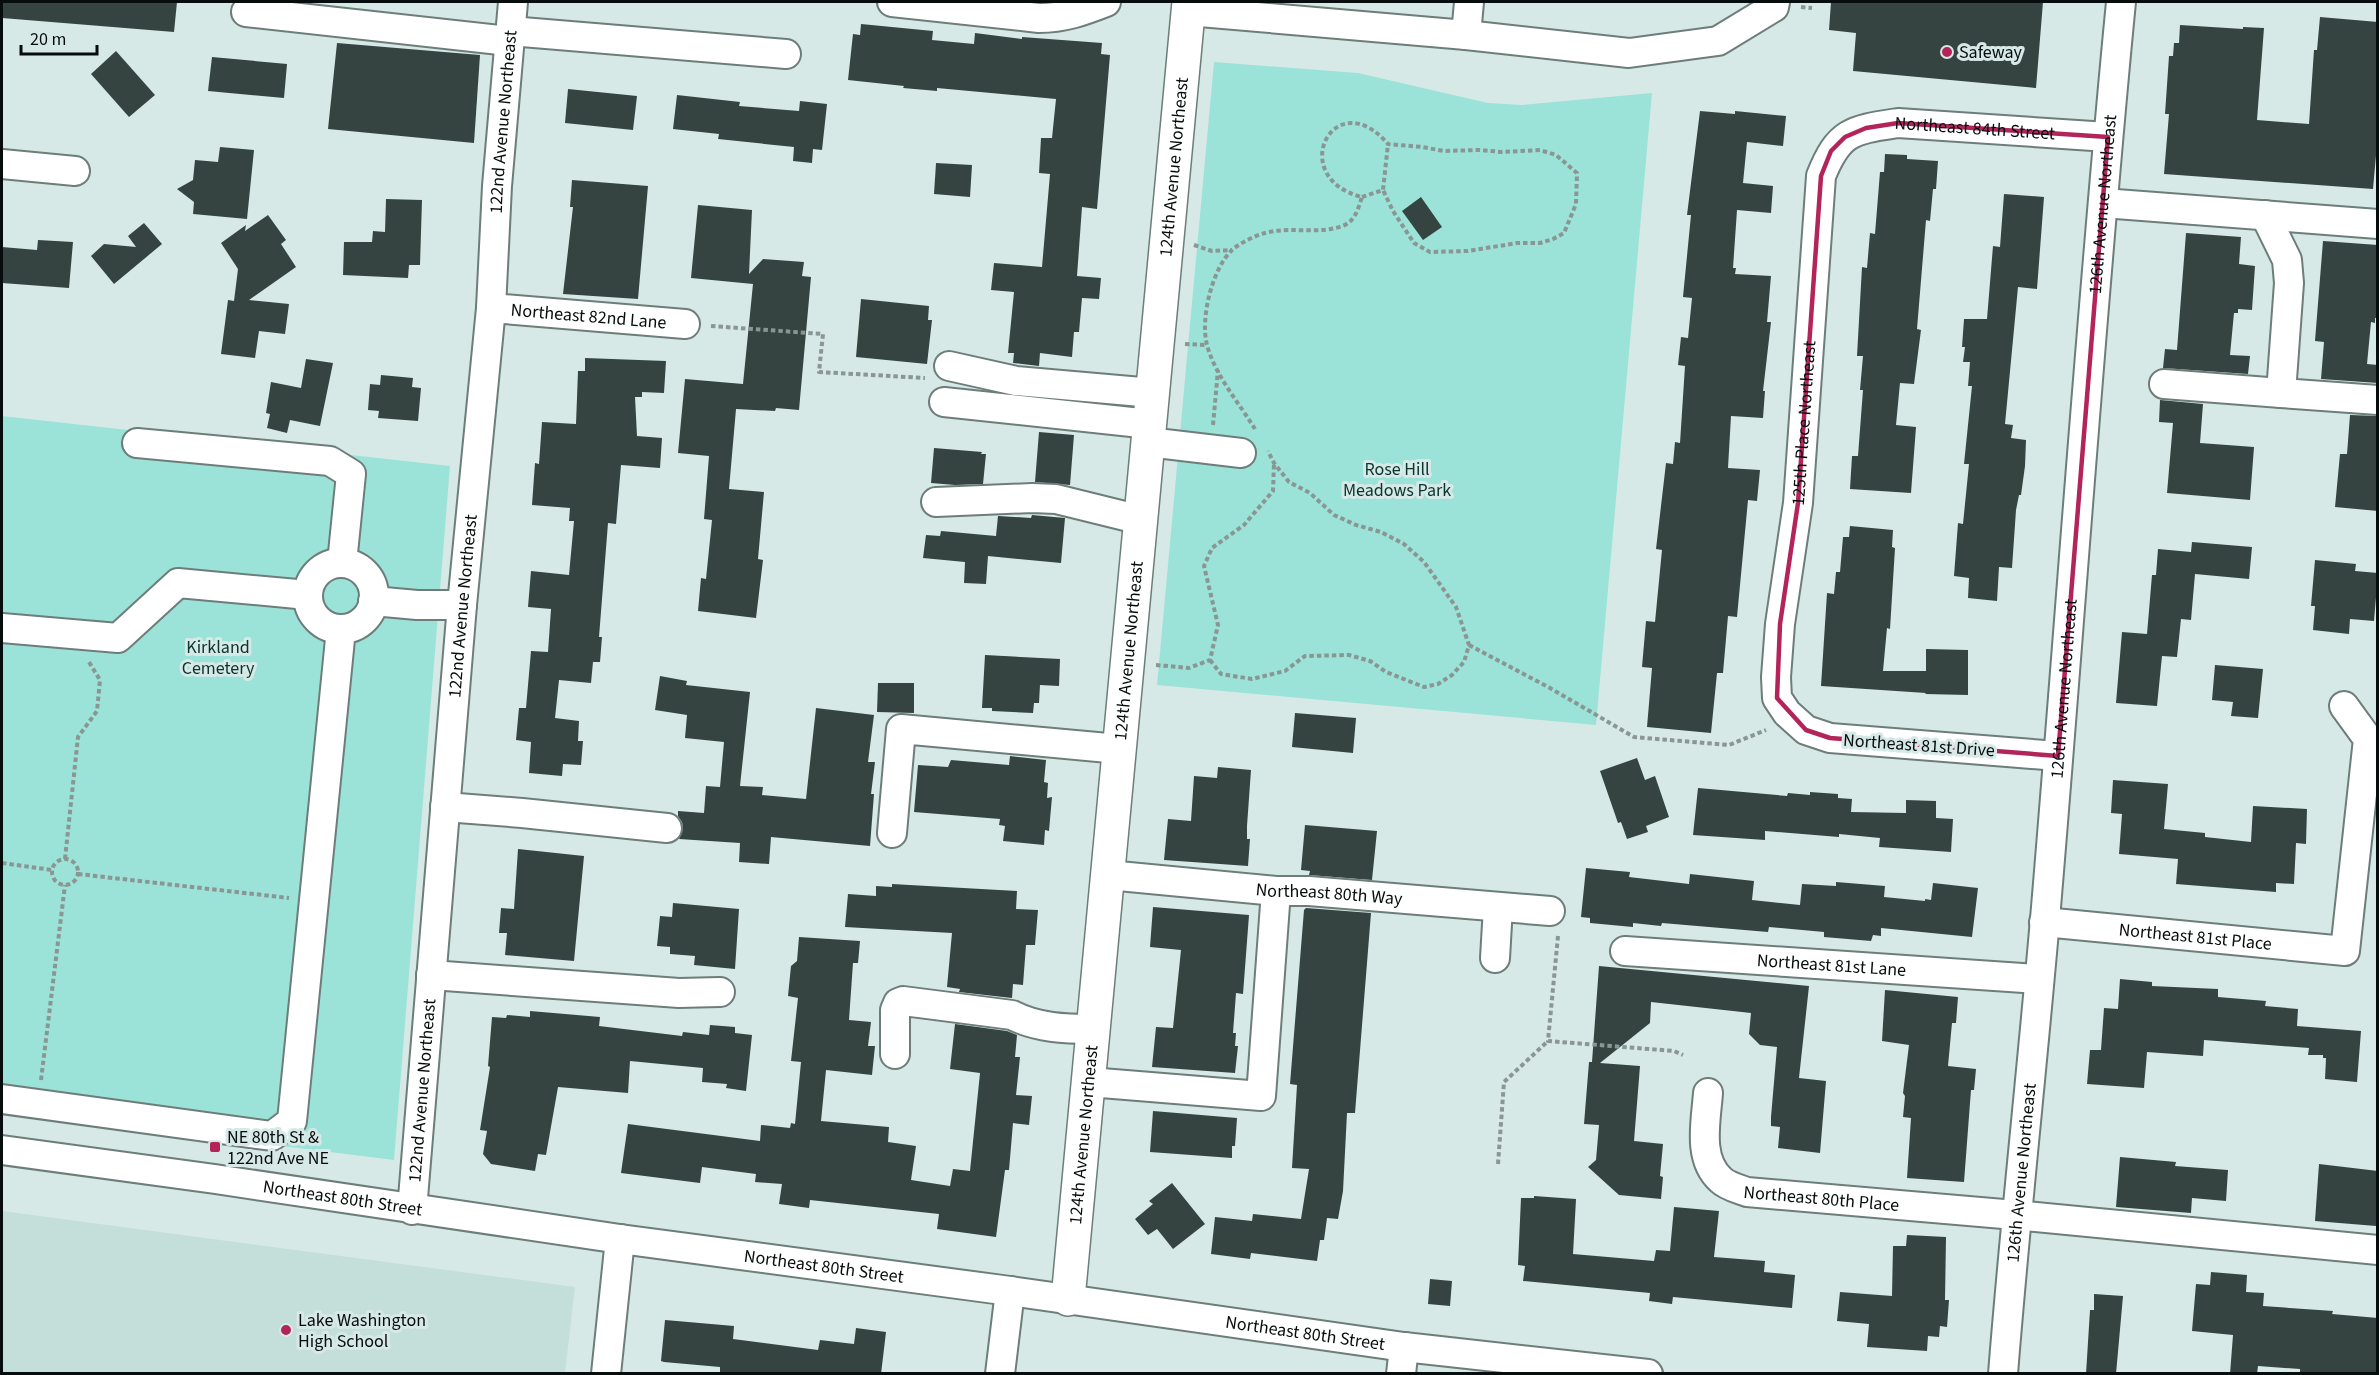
<svg xmlns="http://www.w3.org/2000/svg" width="2379" height="1375" font-family="'Source Sans 3',sans-serif">
<style>
.built{fill:#c4dfda}
.green{fill:#9be3d8}
.building{fill:#354441}
.lines{fill:none;stroke-linecap:round;stroke-linejoin:round}
.minor-casing{stroke:#6d7d7a;stroke-width:32}
.major-casing{stroke:#6d7d7a;stroke-width:36}
.path{stroke:#899694;stroke-width:4;stroke-dasharray:4.5 3;stroke-linecap:butt}
.minor{stroke:#fff;stroke-width:28}
.major{stroke:#fff;stroke-width:33}
.marked{fill:none;stroke:#b3255a;stroke-width:4.5;stroke-linejoin:round}
.poi-dot{fill:#b3255a;stroke:#d7e9e6;stroke-width:2}
.labels{text-anchor:middle;stroke-width:6;stroke-linejoin:round;paint-order:stroke}
.poi-label{font-size:18px;fill:#070d0c;stroke:#d7e9e6;text-anchor:start}
.street-label{font-size:18px;fill:#070d0c;stroke:#d7e9e6}
.park-label{font-size:18px;fill:#09342f;stroke:#d7e9e6}
</style>
<rect width="100%" height="100%" fill="#d7e9e6"/>
<!-- built -->
<path class="built" d="M2,1211L575,1287L565,1373L2,1374Z"/>
<!-- green -->
<g class="green">
<path d="M1214,62L1358,73L1488,103L1522,105L1652,93L1596,725L1157,685Z"/>
<path d="M2,416L450,466L394,1160L2,1111Z"/>
</g>
<!-- building -->
<g class="building">
<path d="M2,2H177L174,32L2,18Z"/>
<path d="M1831,2H2043L2036,88L1853,71L1856,33L1829,30Z"/>
<path d="M2320,17L2378,22V133L2373,189L2164,174L2169,114H2165L2169,56H2173L2174,43H2179L2180,25L2243,29V27L2264,28L2257,120L2309,124L2314,50H2317Z"/>
<path d="M861,24L933,31L932,40L974,44L975,33L1022,39V37L1102,43L1101,54L1110,55L1097,209L1082,207L1077,276L1101,278L1099,299L1082,298L1079,332H1074L1072,357L1040,353L1039,366L1013,363L1014,353H1008L1014,292L991,290L994,263L1042,267L1050,174L1039,173L1041,138H1052L1056,99L937,88V91L903,88L904,86L848,80L853,34L860,35Z"/>
<path d="M337,43L480,55L474,143L328,129Z"/>
<path d="M116,51L155,95L129,117L91,74Z"/>
<path d="M212,57L287,64L284,98L208,91Z"/>
<path d="M568,89L637,96L633,130L565,123Z"/>
<path d="M677,95L740,102L739,106L799,111L800,101L827,104L822,150L813,149L812,163L793,161L794,147L718,139L719,134L673,129Z"/>
<path d="M1700,111L1735,114V111L1786,116L1783,146L1747,142L1743,183L1773,186L1771,213L1737,210L1733,268H1736L1735,274L1771,276L1767,322H1771L1763,391H1765L1763,418L1731,416L1728,468L1760,470L1757,501L1748,500L1737,617L1728,616L1723,673H1717L1711,733L1647,727L1652,668L1642,667L1646,621L1655,622L1662,550L1656,549L1666,463L1673,464L1675,442L1680,443L1685,366L1678,365L1681,337L1688,338L1692,298L1683,297L1691,215H1687Z"/>
<path d="M220,147L254,150L247,219L193,214L194,202L177,189L193,180L195,160L218,162Z"/>
<path d="M1885,154L1907,155V159L1938,161L1936,189H1933L1930,221L1926,220L1917,329L1921,330L1914,384L1900,383L1896,425L1916,427L1911,493L1850,489L1852,456H1858L1863,390H1860L1863,356H1857L1862,267L1867,268L1870,233L1875,234L1880,172H1884Z"/>
<path d="M936,163L972,165L970,197L934,194Z"/>
<path d="M572,180L648,186L638,299L563,294L573,207H570Z"/>
<path d="M2004,194L2044,197L2037,289L2018,287L2005,424L2013,425L2011,438L2026,440L2025,466L2021,495H2019L2016,510L2012,568L1999,567L1997,601L1968,598L1969,578L1954,576L1958,523L1963,524L1969,464H1964L1972,386H1968L1970,362H1963L1965,347H1962L1964,319H1987L1993,246L2000,247Z"/>
<path d="M1421,197L1442,227L1423,240L1402,211Z"/>
<path d="M386,199L422,200L420,265H409L408,278L343,275L344,242H372L373,231L385,232Z"/>
<path d="M698,205L752,210L749,274L763,259L804,262L802,276L811,277L799,410L776,408L775,411L736,409L729,489L764,492L758,559L763,560L756,618L698,611L701,578L706,579L712,520L704,519L709,456L678,453L685,379L743,384L753,284L691,278Z"/>
<path d="M268,215L286,240L281,244L296,267L249,300L289,304L285,334L259,331L255,358L221,354L228,300L234,301L238,269L221,243L246,225L245,231Z"/>
<path d="M144,223L162,244L114,284L91,256L104,244L136,247L128,236Z"/>
<path d="M2186,233L2241,237L2239,264L2255,266L2252,310L2238,309V313H2234L2230,355L2250,356L2248,374L2163,368L2165,349L2177,350Z"/>
<path d="M38,240L73,242L69,288L2,283V247L37,250Z"/>
<path d="M2323,241L2378,245V318H2375V323L2371,322L2367,364L2378,365V383L2321,379L2324,342L2315,341Z"/>
<path d="M861,299L929,306L928,320H932L927,364L856,357Z"/>
<path d="M585,358L666,361L664,393L642,392V397H635L637,436L662,438L660,468L621,465L616,524L608,523L599,637H602L600,662H593L591,683L559,680L555,718L579,721L578,741H583L581,765L563,764L562,776L529,773L531,742L516,740L519,708H526L531,651L548,652L551,609L528,607L531,571L569,575L574,521H569L570,508L532,505L535,463L539,464L542,422L576,424L578,371H585Z"/>
<path d="M306,359L333,363L320,426L290,420L287,433L267,428L270,414L266,413L271,382L301,388Z"/>
<path d="M381,375L413,378L412,387L421,388L418,421L378,418L379,411L368,410L370,384L380,385Z"/>
<path d="M2160,400L2203,404L2200,443L2254,447L2250,500L2167,493L2173,423L2159,422Z"/>
<path d="M2350,415L2378,416V511L2335,507L2340,454H2347Z"/>
<path d="M1039,432L1074,435L1070,485L1035,482Z"/>
<path d="M934,448L982,452L981,454H986L983,484L955,485L931,483Z"/>
<path d="M1032,515L1065,518L1061,563L988,556L986,584L964,583L965,562L923,558L926,535L940,536L941,531L996,536L998,516L1031,518Z"/>
<path d="M1850,526L1893,530L1892,547L1895,548L1890,629L1887,628L1883,671H1926V649L1968,650V695L1925,694L1926,693L1821,686L1827,593L1834,594L1836,572H1840L1843,537H1849Z"/>
<path d="M2192,542L2252,547L2249,579L2195,574L2191,620L2181,619L2177,657L2162,656L2157,706L2116,703L2122,632L2147,634L2152,575H2156L2158,549L2191,552Z"/>
<path d="M2315,560L2356,564L2355,571L2378,573L2374,621L2350,619L2349,634L2313,630L2315,606H2311Z"/>
<path d="M985,655L1060,659L1059,686L1040,685L1039,703H1034L1033,713L992,711V708H982Z"/>
<path d="M2215,665L2263,669L2258,718L2231,716L2233,702L2212,700Z"/>
<path d="M660,676L687,681L686,685L750,692L740,786L763,787L762,795L806,799L816,708L874,715L868,762H875L871,794H874L870,846L771,837L769,864L739,862L740,843L679,839L683,829L682,822L678,816V811L704,813L706,786L720,787L724,742L685,738L687,715L655,710Z"/>
<path d="M878,683H914V713L877,712Z"/>
<path d="M1295,713L1356,718L1353,753L1292,747Z"/>
<path d="M1010,756L1046,760L1044,782L1048,783L1047,798L1052,797L1049,831L1045,830L1044,845L1003,841L1005,826L999,825L1000,819L914,812L918,765L948,767L951,760L1009,765Z"/>
<path d="M1637,758L1645,780L1655,776L1669,817L1646,826L1648,832L1627,839L1621,822L1618,823L1600,771Z"/>
<path d="M1218,767L1251,770L1247,826V839H1250L1248,866L1164,860L1168,819L1191,821L1194,776L1217,778Z"/>
<path d="M2113,780L2168,784L2164,829L2205,833V837L2251,842L2253,806L2307,809L2306,844L2296,843L2294,884L2276,883V892L2176,884L2178,859L2119,854L2122,814L2111,813Z"/>
<path d="M1698,788L1787,796L1788,793L1810,795V792L1838,794V798L1852,799L1851,812L1906,813V800L1936,801V818L1953,819L1951,852L1879,847L1880,838L1839,834V837L1765,831V840L1693,835Z"/>
<path d="M1305,825L1377,831L1372,880L1309,875L1310,871L1301,870Z"/>
<path d="M518,849L584,856L574,961L505,955L507,933H499L501,908L514,909Z"/>
<path d="M1586,868L1630,872L1629,877L1689,884L1690,874L1754,881L1752,900L1800,905L1802,884L1836,886V882L1885,886L1884,897L1925,901V899L1931,900L1933,883L1978,888L1972,937L1881,928V936L1873,935L1871,941L1824,937V932L1769,927L1768,932L1662,923L1661,926L1633,923V927L1590,923V918L1581,917Z"/>
<path d="M892,884L1017,891L1016,909L1038,910L1035,945H1026L1023,985L1013,984L1012,998L959,992L960,989L947,987L952,933L845,927L848,894L876,896V886L892,887Z"/>
<path d="M673,903L739,909L735,969L694,965L695,956L670,954V947L657,946L660,916L672,917Z"/>
<path d="M1153,907L1249,915L1243,994L1236,993L1233,1033H1236L1235,1046H1238L1235,1073L1152,1067L1156,1027L1173,1028L1181,950L1150,947Z"/>
<path d="M1306,908L1371,913L1355,1113H1347L1343,1191L1338,1219L1327,1218L1324,1240H1320L1317,1261L1251,1253L1250,1259L1211,1254L1215,1217L1252,1221L1253,1214L1301,1219L1309,1169L1292,1168L1297,1085L1290,1084L1304,910Z"/>
<path d="M799,937L860,941L858,963H853L849,1020L871,1022L868,1046H875L872,1075L826,1070L821,1121L889,1127L888,1142L916,1146L911,1180L950,1186L953,1169L970,1171L980,1073L950,1069L955,1024L1007,1031L1017,1035L1015,1057H1020L1016,1095L1032,1096L1029,1125L1013,1123L1009,1170H1005L996,1237L937,1229L939,1214L810,1200L809,1208L779,1204L782,1184L755,1182L756,1174L702,1167L700,1183L621,1173L628,1124L760,1141L761,1125L790,1128L791,1123L795,1124L801,1062L791,1061L798,998L788,996L791,966L797,961Z"/>
<path d="M1599,966L1809,986L1799,1078L1826,1081L1820,1153L1778,1148L1780,1127L1771,1126V1117L1777,1047L1760,1045L1749,1034L1751,1013L1651,1002L1650,1023L1600,1063L1640,1066L1634,1141L1663,1144L1660,1176L1663,1177L1661,1199L1619,1195L1588,1167L1596,1160L1599,1125L1584,1124L1589,1062H1592Z"/>
<path d="M2120,979L2152,982V986L2218,989V997L2266,1001L2265,1006L2298,1009L2297,1026L2361,1031L2357,1082L2325,1079L2326,1058H2323V1055H2308L2309,1048L2204,1040L2203,1056L2147,1052L2144,1088L2087,1084L2090,1050H2101L2104,1008L2118,1009Z"/>
<path d="M1885,990L1958,997L1956,1023H1952L1948,1066L1976,1069L1974,1090H1971L1964,1182L1907,1178L1911,1118L1903,1117L1905,1096L1903,1093L1909,1045L1882,1041Z"/>
<path d="M530,1011L600,1017L599,1026L682,1036L683,1032L709,1035L710,1025L735,1027V1033L752,1035L746,1091L726,1088L727,1084L702,1082L703,1068L630,1061L628,1093L558,1087L546,1155L538,1154L535,1171L491,1164L483,1154L487,1131L480,1130L490,1067L488,1066L492,1017L506,1018L507,1015L530,1017Z"/>
<path d="M1153,1111L1237,1118L1235,1146H1232V1158L1150,1152Z"/>
<path d="M2120,1157L2176,1162L2175,1166L2228,1170L2226,1201L2192,1198L2191,1213L2116,1207Z"/>
<path d="M2319,1164L2378,1171L2376,1226L2315,1221Z"/>
<path d="M1172,1183L1205,1224L1173,1249L1157,1229L1148,1235L1135,1219L1153,1204L1149,1201Z"/>
<path d="M1534,1196L1576,1199L1573,1254L1654,1261L1656,1250L1670,1251L1674,1207L1719,1211L1714,1257L1765,1261L1764,1272L1795,1275L1792,1308L1673,1297L1672,1304L1649,1301L1650,1293L1523,1281L1525,1266L1518,1265L1521,1198H1534Z"/>
<path d="M1907,1235L1946,1237L1945,1300H1949L1947,1327L1940,1326L1939,1337L1928,1336L1927,1351L1867,1347L1869,1324L1837,1321L1840,1292L1892,1296L1893,1246H1906Z"/>
<path d="M2211,1272L2247,1275L2246,1292L2264,1293L2263,1306L2333,1311L2332,1314L2378,1318V1374H2300V1369L2258,1366L2257,1374H2230L2233,1335L2192,1331L2196,1284L2210,1285Z"/>
<path d="M1430,1279L1452,1281L1450,1306L1428,1304Z"/>
<path d="M2094,1294L2123,1296L2116,1374H2086L2090,1310H2094Z"/>
<path d="M665,1320L734,1326L733,1339L818,1350L820,1340L854,1344L856,1328L886,1332L881,1374H720V1367L664,1362L661,1361Z"/>
</g>
<g class="lines">
<!-- minor casing -->
<g class="minor-casing">
<g id="minor">
<path d="M892,2L1039,18C1064,18 1083,11 1106,2"/>
<path d="M1188,11L1466,35L1629,53L1718,41L1774,7L1775,2"/>
<path d="M246,12L509,41"/>
<path d="M510,31L786,54"/>
<path d="M1466,35L1469,2"/>
<path d="M2,164L75,171"/>
<path d="M2103,203L2378,224"/>
<path d="M2265,215L2287,260L2289,283L2281,393L2378,400"/>
<path id="s1" d="M491,308L685,324"/>
<path d="M949,366L1016,381L1153,393"/>
<path d="M2164,384L2281,393"/>
<path d="M944,402L1150,424"/>
<path d="M1148,442L1241,453"/>
<path d="M137,443L330,461L351,474L342,563"/>
<path d="M936,502L1032,498L1056,499L1141,520"/>
<circle cx="341" cy="596" r="33"/>
<path d="M373,601L417,605H462"/>
<path d="M2,628L118,638L178,583L308,595"/>
<path id="s2" d="M2058,756L1830,738L1806,730L1787,713L1777,698L1776,677L1780,624L1798,503L1821,176C1839,131 1852,130 1898,123L2108,137"/>
<path d="M445,807L522,813L667,828"/>
<path d="M892,833L901,729L1119,749"/>
<path id="s3" d="M1108,875L1276,891H1309L1550,911"/>
<path id="s4" d="M2044,922L2345,951L2368,739L2344,706"/>
<path id="s5" d="M1625,951L2039,979"/>
<path d="M1495,958L1498,907"/>
<path d="M431,975L679,993L720,992"/>
<path d="M895,1054V1010L898,1003L903,1001L1012,1015C1037,1028 1065,1029 1094,1029"/>
<path d="M1089,1082L1261,1096L1276,891"/>
<path id="s6" d="M1708,1093C1706,1121 1697,1159 1721,1180C1727,1186 1739,1189 1747,1192L2015,1215L2378,1250"/>
<path d="M2,1099L272,1136L292,1121L341,629"/>
<path id="s7" d="M2,1150L215,1179L620,1239L1010,1291L1404,1347L1648,1374"/>
<path id="s8" d="M412,1210L462,605L491,308L497,186L513,2"/>
<path d="M606,1374L620,1239"/>
<path d="M1000,1374L1010,1291"/>
<path d="M1401,1374L1404,1347"/>
<path id="s9" d="M2003,1374C2015,1222 2032,1070 2045,919C2071,613 2091,307 2121,2"/>
</g>
</g>
<!-- major casing -->
<g class="major-casing">
<g id="major">
<path id="s10" d="M1068,1299L1189,2"/>
</g>
</g>
<!-- path -->
<g class="path">
<path d="M1801,7L1812,8"/>
<path d="M1362,197L1383,190L1388,144"/>
<path d="M1194,245L1212,251L1232,250"/>
<path d="M711,326L823,334L819,372L925,378"/>
<path d="M1185,344L1207,345"/>
<path d="M1213,425L1218,370"/>
<path d="M1255,429C1239,403 1215,375 1207,345C1200,319 1212,269 1232,250C1240,243 1254,236 1265,233C1290,226 1318,235 1342,226C1355,222 1358,209 1362,197C1285,178 1334,81 1388,144L1422,147L1444,151L1480,150L1502,152L1540,150L1556,155L1577,173L1576,204L1564,233L1553,239L1540,243H1517L1468,251L1430,252L1414,243L1393,211L1383,190"/>
<path d="M1469,645L1550,688L1634,737L1729,745L1766,730"/>
<path d="M1210,660L1221,674L1252,679L1285,671L1305,656L1349,655L1370,661L1386,672L1424,687L1438,684L1452,675L1464,662L1469,645L1456,607L1424,562L1404,544L1381,532L1356,525L1334,515L1310,493L1289,482L1274,463L1268,451"/>
<path d="M1156,665L1189,668L1210,660L1218,625L1204,566L1212,548L1244,525L1273,491L1274,464"/>
<path d="M65,859L78,737L97,711L100,680L89,662"/>
<circle cx="65" cy="872" r="13"/>
<path d="M2,863L52,870"/>
<path d="M78,874L289,898"/>
<path d="M1558,936L1548,1041L1674,1051L1683,1055"/>
<path d="M41,1080L65,885"/>
<path d="M1498,1164L1504,1082L1548,1041"/>
</g>
<!-- minor -->
<use href="#minor" class="minor"/>
<!-- major -->
<use href="#major" class="major"/>
</g>
<!-- marked area -->
<path class="marked" d="M1898,123L2108,137L2058,756L1830,738L1806,730L1777,698L1780,624L1798,503L1821,176L1831,151L1845,137L1866,128Z"/>
<!-- markers -->
<g class="poi-dot">
<circle cx="1947" cy="52" r="6"/>
<rect x="209" y="1141" width="12" height="12" rx="3"/>
<circle cx="286" cy="1330" r="6"/>
</g>
<g class="labels">
<!-- poi labels -->
<g class="poi-label">
<text x="1959" y="58">Safeway</text>
<text x="227" y="1143">NE 80th St &amp;<tspan x="227" dy="21">122nd Ave NE</tspan></text>
<text x="298" y="1326">Lake Washington<tspan x="298" dy="21">High School</tspan></text>
</g>
<!-- street labels -->
<g class="street-label">
<text dy="6" stroke="none"><textPath href="#s8" startOffset="1092">122nd Avenue Northeast</textPath></text>
<text dy="6" stroke="none"><textPath href="#s2" startOffset="1000">Northeast 84th Street</textPath></text>
<text dy="6" stroke="none"><textPath href="#s10" startOffset="1137">124th Avenue Northeast</textPath></text>
<text dy="6" stroke="none"><textPath href="#s9" startOffset="1174">126th Avenue Northeast</textPath></text>
<text dy="6" stroke="none"><textPath href="#s1" startOffset="98">Northeast 82nd Lane</textPath></text>
<text dy="6" stroke="none"><textPath href="#s2" startOffset="574">125th Place Northeast</textPath></text>
<text dy="6" stroke="none"><textPath href="#s8" startOffset="606">122nd Avenue Northeast</textPath></text>
<text dy="6" stroke="none"><textPath href="#s10" startOffset="651">124th Avenue Northeast</textPath></text>
<text dy="6" stroke="none"><textPath href="#s9" startOffset="688">126th Avenue Northeast</textPath></text>
<text transform="translate(1919 745) rotate(4)" y="6">Northeast 81st Drive</text>
<text dy="6" stroke="none"><textPath href="#s3" startOffset="222">Northeast 80th Way</textPath></text>
<text dy="6" stroke="none"><textPath href="#s4" startOffset="152">Northeast 81st Place</textPath></text>
<text dy="6" stroke="none"><textPath href="#s5" startOffset="207">Northeast 81st Lane</textPath></text>
<text dy="6" stroke="none"><textPath href="#s8" startOffset="120">122nd Avenue Northeast</textPath></text>
<text dy="6" stroke="none"><textPath href="#s10" startOffset="165">124th Avenue Northeast</textPath></text>
<text dy="6" stroke="none"><textPath href="#s9" startOffset="202">126th Avenue Northeast</textPath></text>
<text dy="6" stroke="none"><textPath href="#s6" startOffset="195">Northeast 80th Place</textPath></text>
<text dy="6" stroke="none"><textPath href="#s7" startOffset="344">Northeast 80th Street</textPath></text>
<text dy="6" stroke="none"><textPath href="#s7" startOffset="830">Northeast 80th Street</textPath></text>
<text dy="6" stroke="none"><textPath href="#s7" startOffset="1316">Northeast 80th Street</textPath></text>
</g>
<!-- park labels -->
<g class="park-label">
<text x="1397" y="475">Rose Hill<tspan x="1397" dy="21">Meadows Park</tspan></text>
<text x="218" y="653">Kirkland<tspan x="218" dy="21">Cemetery</tspan></text>
</g>
</g>
<!-- border -->
<rect width="2379" height="1375" fill="none" stroke="#070d0c" stroke-width="6"/>
<!-- scale -->
<path d="M21 45v9h76v-9" fill="none" stroke="#070d0c" stroke-width="3"/>
<text x="30" y="45" font-size="18" fill="#070d0c" stroke="#d7e9e6" stroke-width="4.5" paint-order="stroke">20 m</text>
</svg>
